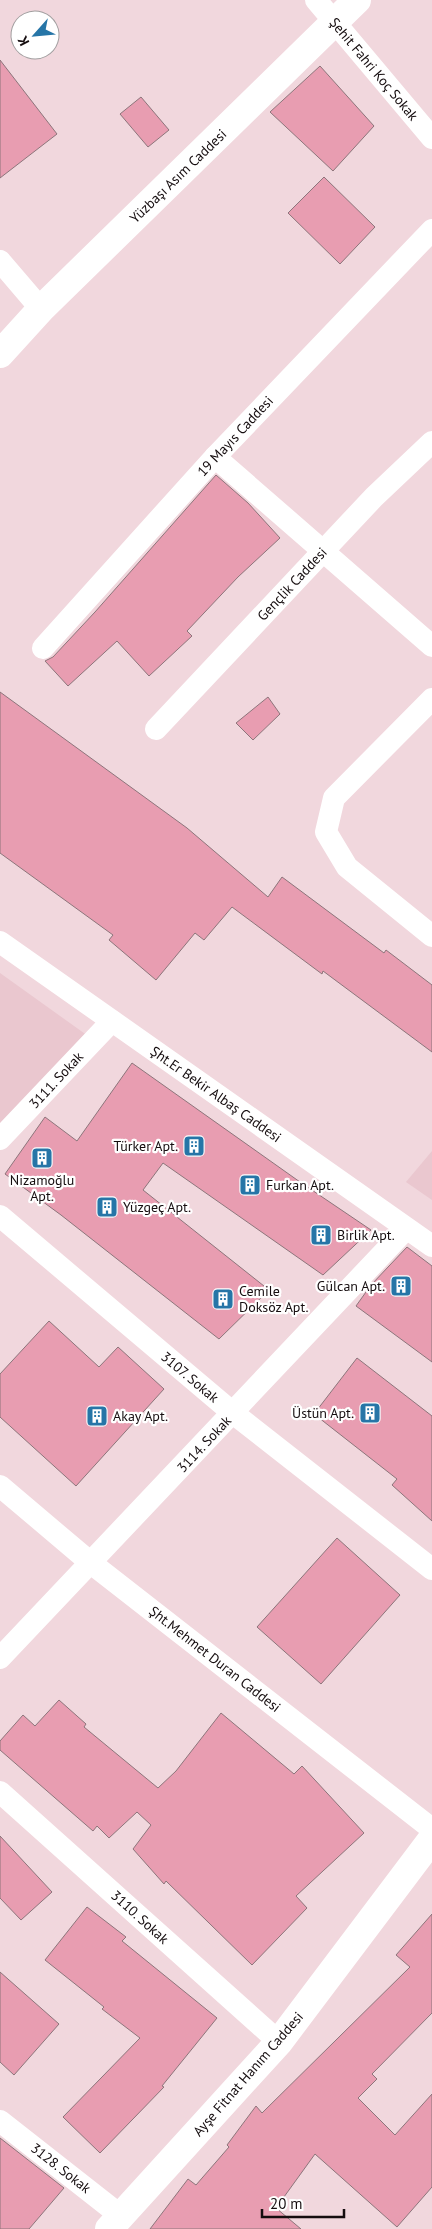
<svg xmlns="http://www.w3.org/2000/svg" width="432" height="2229" font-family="'PT Sans',sans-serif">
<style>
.built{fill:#eac7cf}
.building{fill:#e89db1;stroke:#8d757b}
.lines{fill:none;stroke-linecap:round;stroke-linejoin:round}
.street{stroke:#fff;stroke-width:22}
.secondary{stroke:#fff;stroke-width:28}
.labels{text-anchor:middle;stroke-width:4.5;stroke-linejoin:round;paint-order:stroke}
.street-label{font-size:14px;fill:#150d0f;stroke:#fff}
.poi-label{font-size:14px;fill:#150d0f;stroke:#fff;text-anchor:start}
</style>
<rect width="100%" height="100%" fill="#f1d7dd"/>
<!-- built -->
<g class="built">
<path d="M0,973L88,1036L0,1125Z"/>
<path d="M432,1151V1200L406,1182Z"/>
</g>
<!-- building -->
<g class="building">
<path d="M0,60L57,134L0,178Z"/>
<path d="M320,66L374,126L333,171L270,112Z"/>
<path d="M141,97L169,130L148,147L120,114Z"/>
<path d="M324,177L375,227L340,264L288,213Z"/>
<path d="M216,475L248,503L280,538L238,577L187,631L192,636L149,676L117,641L68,686L45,661L53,657L95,612Z"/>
<path d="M0,692L187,828L268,897L282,877L384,953L386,950L432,985V1052L323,971L322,974L232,907L204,940L195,933L156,980L109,940L113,935L0,853Z"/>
<path d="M268,697L280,714L253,740L236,723Z"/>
<path d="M132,1063L300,1182L371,1230L323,1275L163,1163L143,1190L269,1290L219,1339L61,1215L5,1174L45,1117L77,1141Z"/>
<path d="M407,1247L432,1266V1362L356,1306L371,1285Z"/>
<path d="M49,1321L99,1367L118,1347L164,1389L76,1486L0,1417V1374Z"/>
<path d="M357,1358L432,1416V1521L392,1485L397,1479L314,1414Z"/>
<path d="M337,1538L400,1595L321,1684L257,1627Z"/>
<path d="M59,1700L86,1724L84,1727L158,1788L176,1771L221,1713L294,1774L302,1766L364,1833L296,1896L307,1908L252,1965L166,1881L164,1884L133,1849L151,1825L137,1812L109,1838L97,1826L93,1831L0,1750V1741L23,1715L35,1726Z"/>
<path d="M0,1836L52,1892L21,1920L0,1898Z"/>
<path d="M87,1907L126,1937L122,1941L217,2018L162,2086L164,2087L100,2153L63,2117L140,2038L102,2009L104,2007L45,1960Z"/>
<path d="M432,1914V2013L372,2074L377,2079L358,2098L395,2135L432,2094V2187L397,2227L315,2154L276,2208L301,2229H150L188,2179L196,2185L229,2147L227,2145L256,2106L262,2113L410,1967L396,1955Z"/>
<path d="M0,1972L59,2024L14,2075L0,2062Z"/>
<path d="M0,2138L64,2188L29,2229H0Z"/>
</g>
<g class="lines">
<!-- street -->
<g class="street">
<path d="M316,0L432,138"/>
<path d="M0,261L41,309"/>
<path d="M215,457L432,646"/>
<path d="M43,648L215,457L432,230"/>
<path d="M432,699L334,798L326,832L347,867L432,936"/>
<path d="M156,729L374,497L432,442"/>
<path d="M0,942L432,1246"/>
<path d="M0,1139L112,1021"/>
<path d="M0,1216L233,1413L432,1569"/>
<path d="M0,1486L91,1563L432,1829"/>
<path d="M0,1658L406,1229"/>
<path d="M0,1792L279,2042"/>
<path d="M0,2121L121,2216"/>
</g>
<!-- secondary -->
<g class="secondary">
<path d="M0,354L41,309L357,0"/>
<path d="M109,2229L279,2042L432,1839"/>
</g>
</g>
<!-- icons -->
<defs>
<g id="building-square" transform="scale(1.125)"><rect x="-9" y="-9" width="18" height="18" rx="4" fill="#2675a7" stroke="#fff"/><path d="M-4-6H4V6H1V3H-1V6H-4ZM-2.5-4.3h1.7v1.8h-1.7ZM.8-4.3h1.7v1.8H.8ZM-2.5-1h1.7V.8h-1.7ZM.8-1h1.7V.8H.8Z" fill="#fff"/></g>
</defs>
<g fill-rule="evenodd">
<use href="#building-square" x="194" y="1146"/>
<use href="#building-square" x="42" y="1158"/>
<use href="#building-square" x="250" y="1185"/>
<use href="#building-square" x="107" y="1207"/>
<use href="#building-square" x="321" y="1235"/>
<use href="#building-square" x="401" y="1286"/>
<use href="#building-square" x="223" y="1299"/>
<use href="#building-square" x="370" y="1413"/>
<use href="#building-square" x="97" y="1416"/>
</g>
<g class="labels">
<!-- street labels -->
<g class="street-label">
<text transform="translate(374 69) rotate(50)" y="5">Şehit Fahri Koç Sokak</text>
<text transform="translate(178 176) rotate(-44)" y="5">Yüzbaşı Asım Caddesi</text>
<text transform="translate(235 436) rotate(-47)" y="5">19 Mayıs Caddesi</text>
<text transform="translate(292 584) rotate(-47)" y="5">Gençlik Caddesi</text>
<text transform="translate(56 1080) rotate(-47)" y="5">3111. Sokak</text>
<text transform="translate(216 1094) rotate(35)" y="5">Şht.Er Bekir Albaş Caddesi</text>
<text transform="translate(190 1377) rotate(40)" y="5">3107. Sokak</text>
<text transform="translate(204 1444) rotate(-47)" y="5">3114. Sokak</text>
<text transform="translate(215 1659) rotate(38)" y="5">Şht.Mehmet Duran Caddesi</text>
<text transform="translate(140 1917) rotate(42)" y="5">3110. Sokak</text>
<text transform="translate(248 2074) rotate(-49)" y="5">Ayşe Fitnat Hanım Caddesi</text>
<text transform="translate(61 2168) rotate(38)" y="5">3128. Sokak</text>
</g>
<!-- poi labels -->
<g class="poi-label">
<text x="178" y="1151" text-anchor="end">Türker Apt.</text>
<text x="42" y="1185" text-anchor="middle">Nizamoğlu<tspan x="42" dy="16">Apt.</tspan></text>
<text x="266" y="1190">Furkan Apt.</text>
<text x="123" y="1212">Yüzgeç Apt.</text>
<text x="337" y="1240">Birlik Apt.</text>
<text x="385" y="1291" text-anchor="end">Gülcan Apt.</text>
<text x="239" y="1296">Cemile<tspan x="239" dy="16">Doksöz Apt.</tspan></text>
<text x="354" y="1418" text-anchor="end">Üstün Apt.</text>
<text x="113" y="1421">Akay Apt.</text>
</g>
</g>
<!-- north arrow -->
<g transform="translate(35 35) rotate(243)"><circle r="24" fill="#ffffff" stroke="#a19e9f"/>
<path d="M0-4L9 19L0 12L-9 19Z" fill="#2675a7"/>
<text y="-8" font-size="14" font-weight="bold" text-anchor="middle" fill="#150d0f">K</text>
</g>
<!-- scale -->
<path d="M262 2209v8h82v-8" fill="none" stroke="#150d0f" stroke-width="2.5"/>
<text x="270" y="2209" font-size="15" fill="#150d0f" stroke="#ffffff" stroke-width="4" paint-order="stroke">20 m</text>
</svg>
